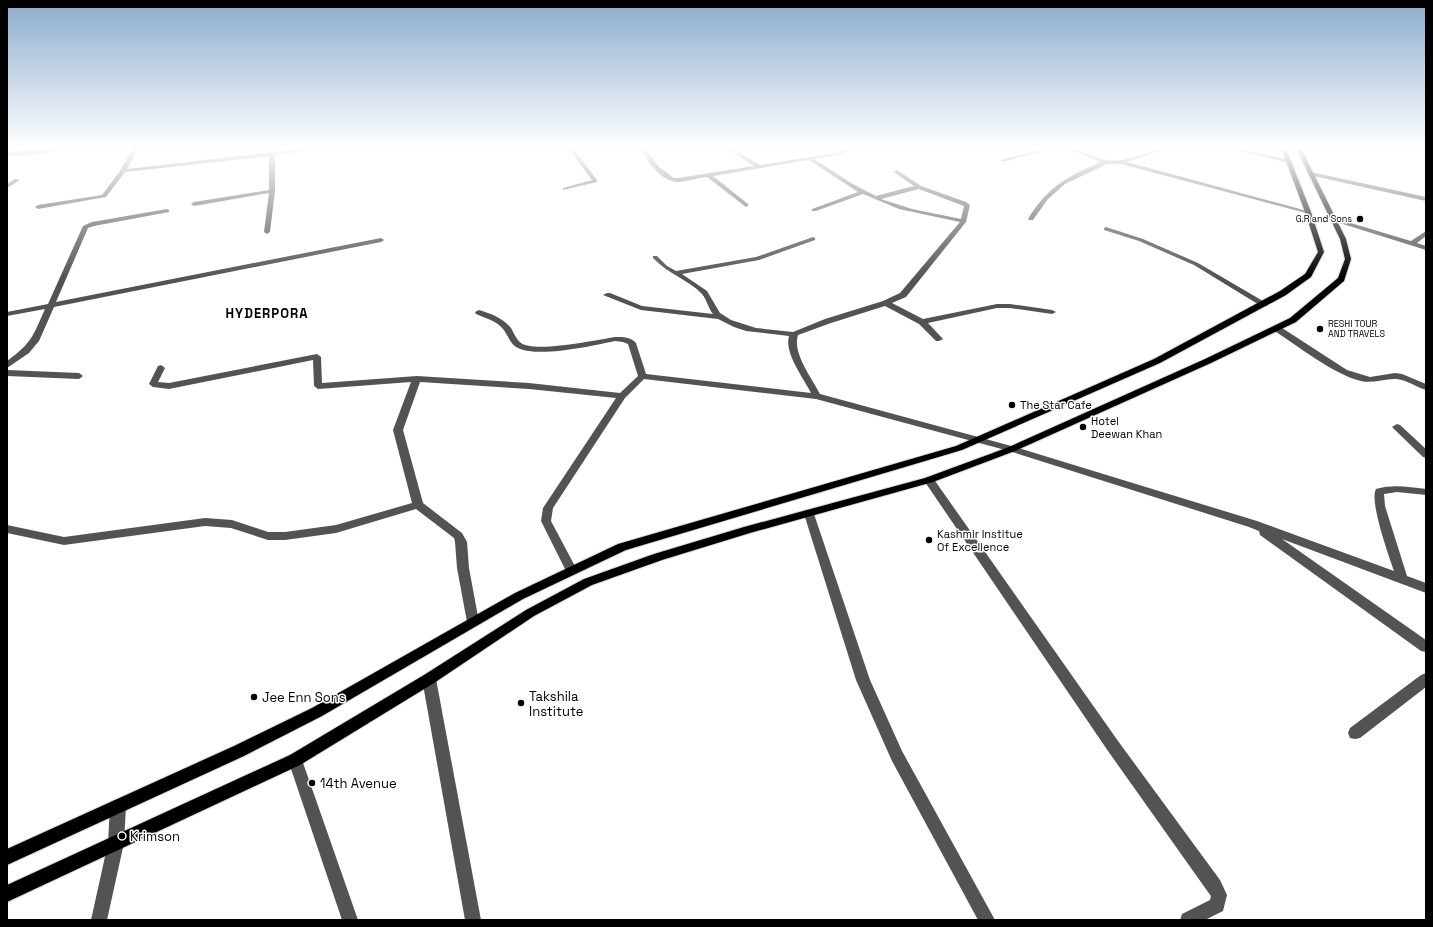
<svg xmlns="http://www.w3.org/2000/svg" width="1433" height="927" font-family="'Space Grotesk',sans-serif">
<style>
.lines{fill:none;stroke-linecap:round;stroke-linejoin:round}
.major-casing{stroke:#dbdbdb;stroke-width:2}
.minor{fill:#535353;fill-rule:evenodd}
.major{fill:#000;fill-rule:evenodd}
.poi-dot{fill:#000;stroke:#fff;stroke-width:1.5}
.labels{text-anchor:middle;stroke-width:3;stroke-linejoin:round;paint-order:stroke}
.far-poi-label{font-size:9px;fill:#000;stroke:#fff;text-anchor:end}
.poi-label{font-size:11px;fill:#000;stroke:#fff;text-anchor:start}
.far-district-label{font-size:13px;font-weight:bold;letter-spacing:1px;fill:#000;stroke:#fff}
.near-poi-label{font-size:13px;fill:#000;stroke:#fff;text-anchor:start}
</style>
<rect width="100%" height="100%" fill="#fff"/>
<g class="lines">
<!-- major casing -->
<g class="major-casing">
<g id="major">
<path d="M1281,148H1286L1311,212L1324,252L1311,277L1286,295L1160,363L962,450L626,550L523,599L322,716L244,756L7,865V849L234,746L312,708L515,593L618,544L956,446L1154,359L1280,291L1305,274L1318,252L1305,212Z"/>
<path d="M1296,148H1301L1346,239L1351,259L1344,281L1296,322L1211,363L1015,451L933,482L750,533L662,560L592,585L534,616L434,683L300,765L7,902V885L290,755L424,675L526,610L584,579L654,554L744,527L925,478L1009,447L1205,359L1290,318L1338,278L1345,259L1340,239Z"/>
</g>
</g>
<!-- minor -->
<g class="minor">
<path d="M54,148H66L42,154L7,156V152Z"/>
<path d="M133,148H138L127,169L307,148H326L275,155V191L270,232L267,234L264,232L269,193L194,206L191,204L194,202L269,190V156L125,172L106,197L38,209L35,207L38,205L102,195L120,171Z"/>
<path d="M568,148H573L597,180V182L563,190V188L592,180Z"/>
<path d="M640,148H645L659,167L674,178H678L754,166L726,148H732L760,165L835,153L848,148H856L838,155L814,159L851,183L876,196L914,186L895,173L894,172L897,170L921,186L966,202L970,205L966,222L906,297L892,303L923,319L997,304H1010L1052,310L1056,312L1052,314L1010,308H997L928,323L943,339L939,341H936L919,324L885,306L831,323L798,335C792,353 812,378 820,394L1015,447L1257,521L1394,571C1389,556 1369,501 1376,489C1393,484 1409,487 1426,489V495L1397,492L1384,494L1385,506L1407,576L1426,583V593L1282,539L1426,640V652L1421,651L1260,535L1259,531L1249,527L1009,451L816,399L644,379L625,398L553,508L551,521L577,570L575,573L571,574L567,573L541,521L543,508L616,398L529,389L420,382L403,430L423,503L462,533L467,542L469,568L479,622L477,625L473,627L469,625L467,622L457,568L455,542L454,538L416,509L336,533L285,540H268L231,528L205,526L64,545L7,533V525L64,537L205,518L232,520L268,532H285L336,525L412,503L393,430L411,382L318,389L314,386L313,360L169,389L153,387L149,384L158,366L161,365L165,368L158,382L169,383L317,354L321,357L322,383L417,376L529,383L620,393L638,376L628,344L623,342L615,341C592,346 538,358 518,348C510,344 508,335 503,329C497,321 485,318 476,314L475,312L479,310C490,313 504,319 511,328C514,333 516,339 521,343C534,353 597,340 615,337C623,337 631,337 636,343L646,374L811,393C803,377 784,353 789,336L746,331L734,327L718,319L641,310L603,295L607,293H610L642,306L713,314C708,308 707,300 702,294C689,280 668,274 653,258V256H657L667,266L676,271L756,257L813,237L815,238V240L759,260L682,274L707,291L720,313L731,320L756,328L793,332L825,319L883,301L900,293L960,222L899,209L863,194L816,211H812V209L858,192L809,160L713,176L748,204L749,205L746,207L707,177C698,178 688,181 679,182C661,182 648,162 640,148ZM919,189L964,206L961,219L912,209L881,199Z"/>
<path d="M1046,148H1056L1003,162L1000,160Z"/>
<path d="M1066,148C1081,148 1092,158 1107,160C1129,164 1149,148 1170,148L1127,162L1311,212L1306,213L1121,164H1107L1065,184L1048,199L1033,220H1029L1028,219C1048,186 1067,177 1101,162Z"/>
<path d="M1223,148H1235L1290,160L1287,162Z"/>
<path d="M1311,172L1426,197V201L1309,175L1308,174Z"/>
<path d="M15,179L20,180L7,188V184Z"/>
<path d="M167,209L169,210V212L94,226L88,228L56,302L381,238L384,240L381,242L54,307L39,341L29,353L7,368V361C32,343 33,336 45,309L7,316V312L48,304L83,226L92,222Z"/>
<path d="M1330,218H1334L1411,241L1426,231V236L1417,243L1426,246V250L1330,220Z"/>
<path d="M1106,227L1143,239L1198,263L1268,304L1267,306H1261L1194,265L1139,241L1104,230V228Z"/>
<path d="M1273,326H1279L1347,370L1370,377L1395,373L1402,374L1426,384V390C1416,387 1407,380 1397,379C1385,378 1373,384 1361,381C1334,375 1297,345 1273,330Z"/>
<path d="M7,370L79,373L83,376L79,379L7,376Z"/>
<path d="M1397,424L1400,425L1426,449V458L1423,457L1394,429L1392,427Z"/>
<path d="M929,477L933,478L1118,741L1220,880L1227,895L1223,911L1205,920H1180L1182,914L1210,900L1211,896L1208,892L1108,751L925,482L924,480L925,478Z"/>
<path d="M809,510L813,511L814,514L870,680L902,751L995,920H978L892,761L856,680L804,514L805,511Z"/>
<path d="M429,673L434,675L436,679L481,920H465L422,679L424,675Z"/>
<path d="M1426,673V687L1360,738L1355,739L1350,738L1348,733L1350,728L1421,675Z"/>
<path d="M295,753L300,755L302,760L358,920H342L288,760L290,755Z"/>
<path d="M118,799L123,801L126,806L124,843L107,920H91L108,843L110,806L113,801Z"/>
</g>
<!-- major -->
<use href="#major" class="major"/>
</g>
<!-- sky -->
<linearGradient id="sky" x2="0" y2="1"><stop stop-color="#8baccc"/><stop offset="0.53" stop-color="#fff"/><stop offset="1" stop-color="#fff" stop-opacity="0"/></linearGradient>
<rect width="1433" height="278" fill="url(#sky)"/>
<!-- markers -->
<g class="poi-dot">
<circle cx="1360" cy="219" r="4"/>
<circle cx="1320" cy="329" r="4"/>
<circle cx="1012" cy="405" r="4"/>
<circle cx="1083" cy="427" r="4"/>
<circle cx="929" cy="540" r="4"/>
<circle cx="254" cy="697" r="4"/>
<circle cx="521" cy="703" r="4"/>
<circle cx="312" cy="783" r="4"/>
<circle cx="122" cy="836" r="4"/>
</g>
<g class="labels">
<!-- far-poi labels -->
<g class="far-poi-label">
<text x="1352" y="222">G.R and Sons</text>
<text x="1328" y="327" text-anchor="start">RESHI TOUR<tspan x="1328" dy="10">AND TRAVELS</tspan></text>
</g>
<!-- poi labels -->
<g class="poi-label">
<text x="1020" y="409">The Star Cafe</text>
<text x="1091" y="425">Hotel<tspan x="1091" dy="13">Deewan Khan</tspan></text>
<text x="937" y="538">Kashmir Institue<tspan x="937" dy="13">Of Excellence</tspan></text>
</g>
<!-- far-district labels -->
<g class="far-district-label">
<text x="267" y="318">HYDERPORA</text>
</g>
<!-- near-poi labels -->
<g class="near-poi-label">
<text x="529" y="701">Takshila<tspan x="529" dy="15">Institute</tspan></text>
<text x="262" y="702">Jee Enn Sons</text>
<text x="320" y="788">14th Avenue</text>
<text x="130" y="841">Krimson</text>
</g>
</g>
<!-- border -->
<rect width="1433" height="927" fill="none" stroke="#000000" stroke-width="16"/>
</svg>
